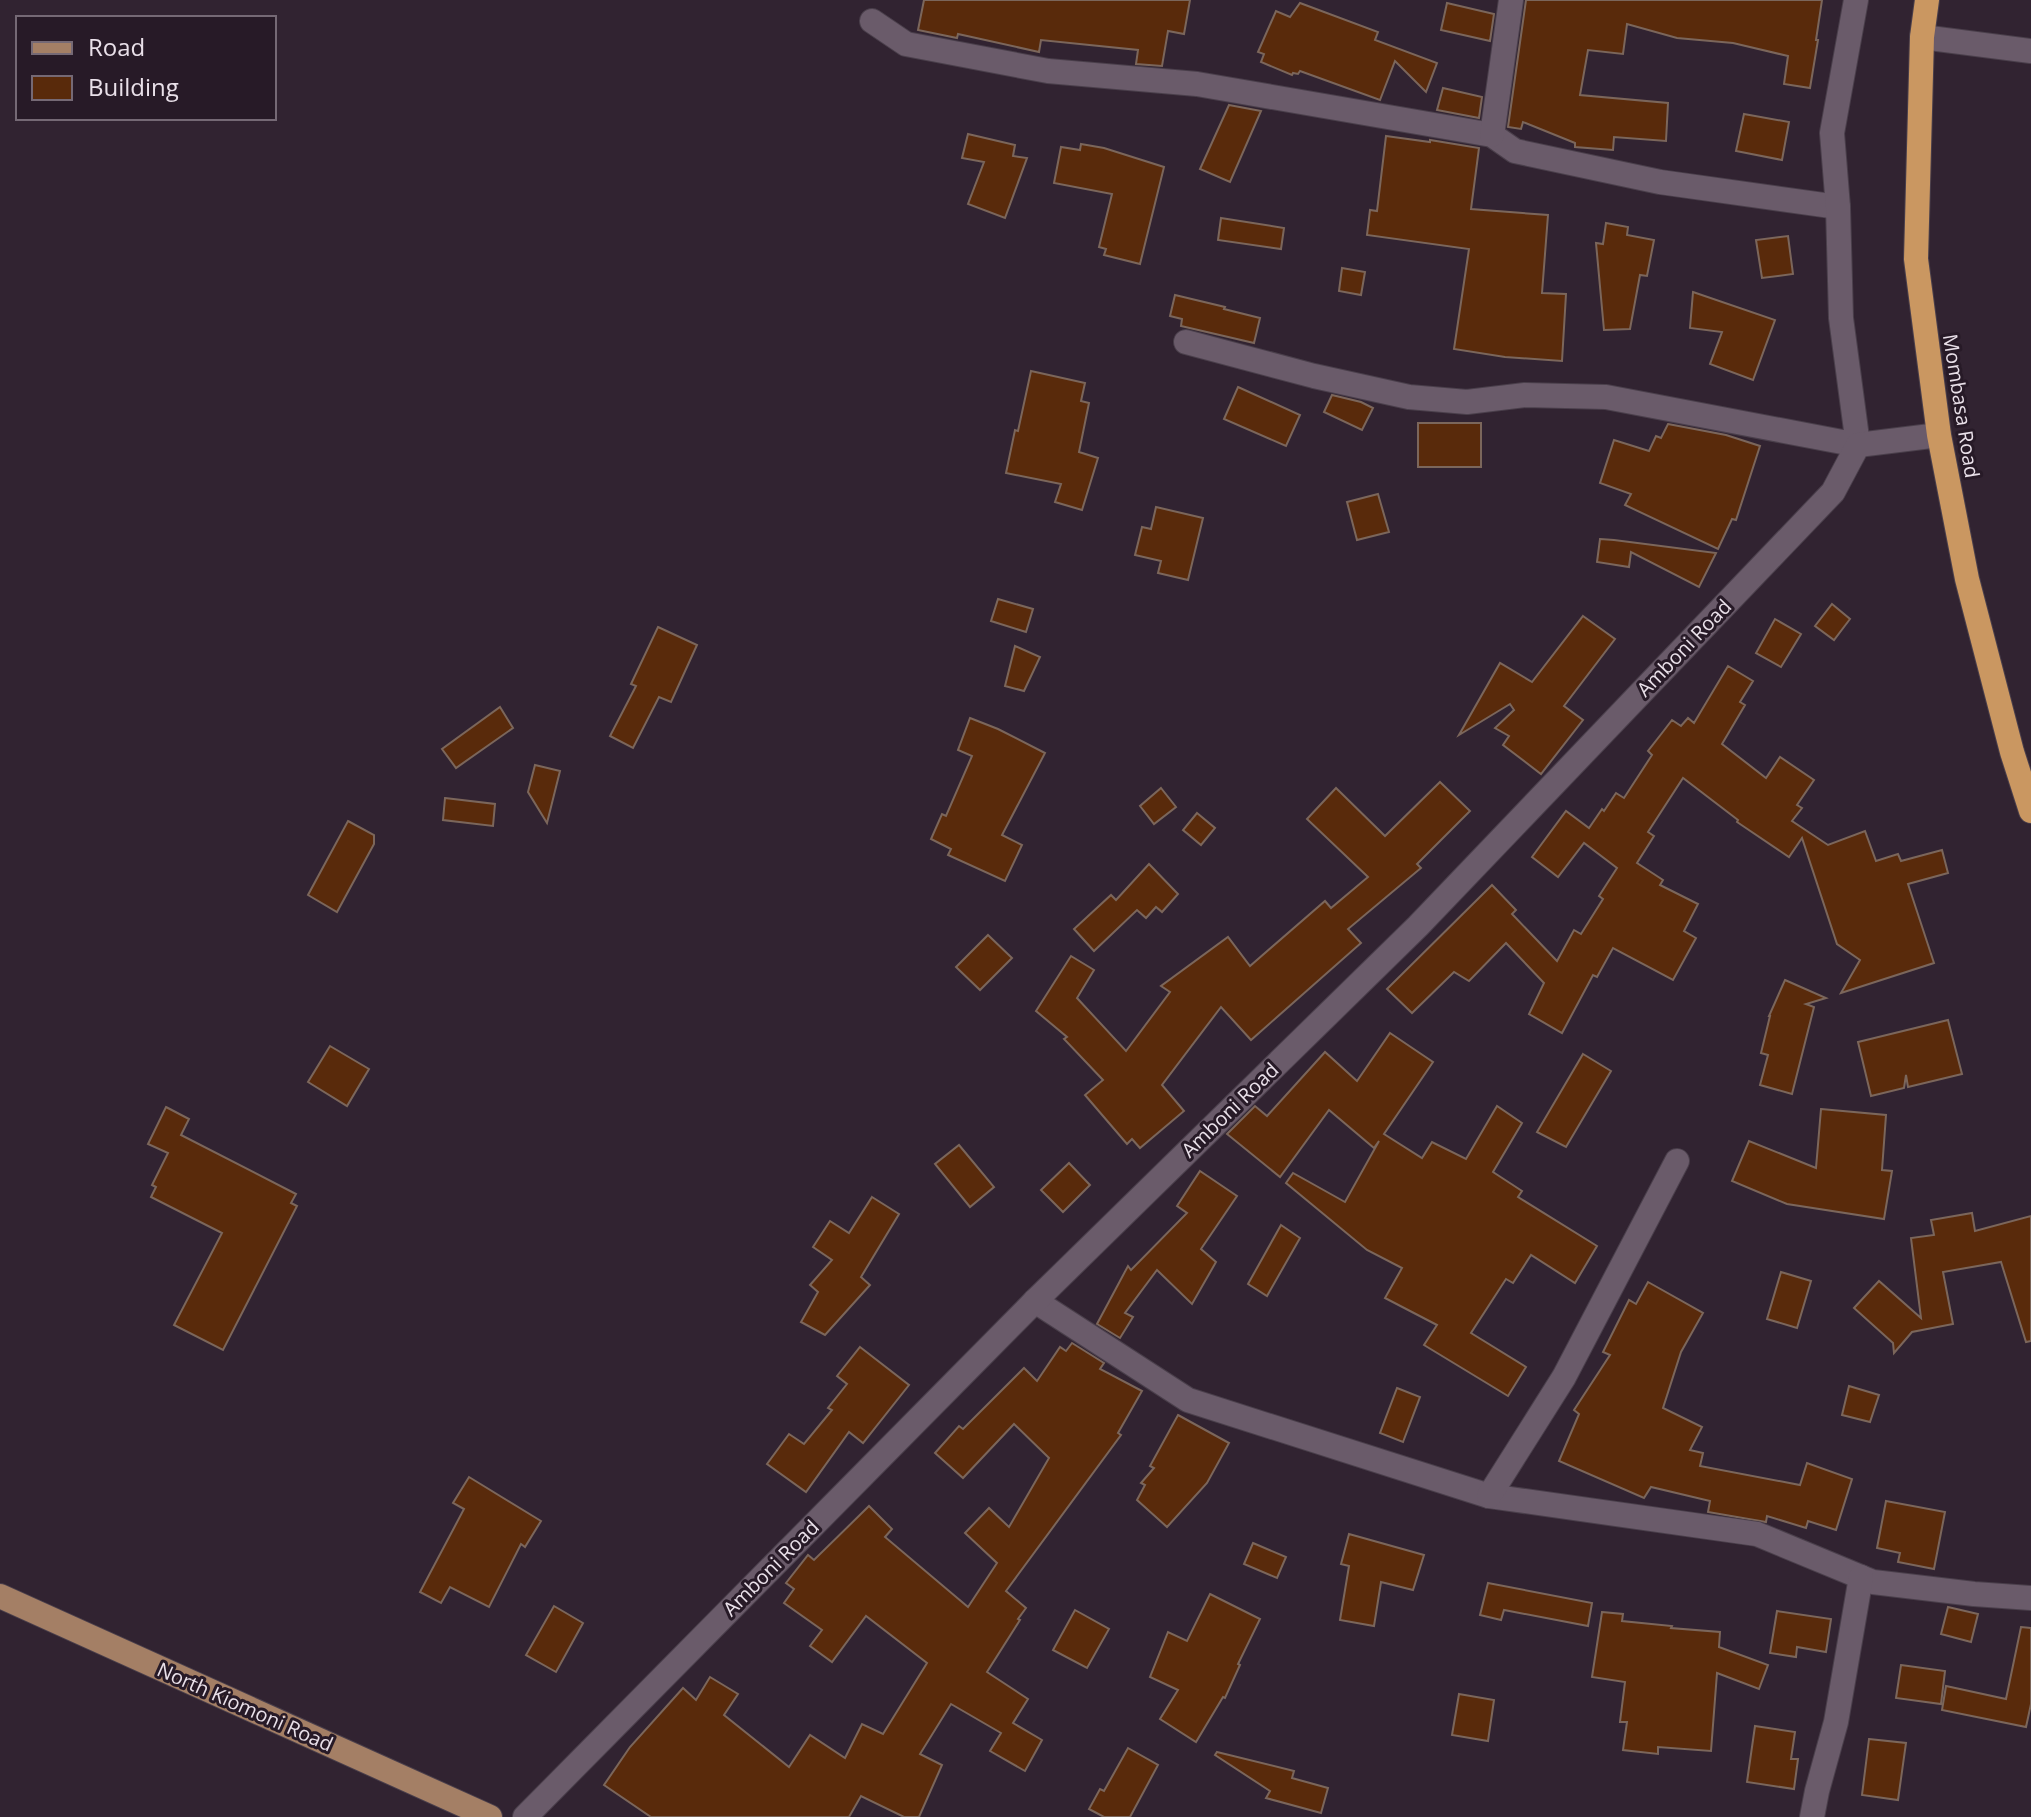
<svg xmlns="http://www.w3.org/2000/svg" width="2031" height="1817" font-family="'Open Sans',sans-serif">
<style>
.building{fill:#592a0b;stroke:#7b665b;stroke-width:2}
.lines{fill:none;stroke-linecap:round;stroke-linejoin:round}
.minor-casing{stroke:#4a3f4b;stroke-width:26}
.major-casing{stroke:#4a3f4b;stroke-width:26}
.highway-casing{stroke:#4a3f4b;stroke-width:26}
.minor{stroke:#6a5b6a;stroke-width:24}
.major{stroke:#a47f65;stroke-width:24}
.highway{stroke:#ca9761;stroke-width:24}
.labels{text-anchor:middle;stroke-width:6;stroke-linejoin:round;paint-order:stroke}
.street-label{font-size:20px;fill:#e9e0e9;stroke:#271a27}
</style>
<rect width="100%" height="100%" fill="#312331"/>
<!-- building -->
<g class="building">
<path d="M924,0H1190L1184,34L1168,31L1162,66L1136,64L1138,50L1041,40L1039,52L958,34L957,38L918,30Z"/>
<path d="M1526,0H1822L1816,40H1818L1810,88L1784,84L1788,56L1733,43L1677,38L1627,24L1623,54L1588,50L1580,95L1668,103L1666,141L1614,137L1613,150L1575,147V143L1523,122L1521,129L1508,127Z"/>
<path d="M1300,3L1378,32L1375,40L1437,63L1426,92L1395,61L1380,100L1300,71L1298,74L1293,73L1292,75L1261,62L1264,54L1258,52L1276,11L1290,17Z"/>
<path d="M1447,3L1494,14L1490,41L1441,30Z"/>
<path d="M1443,88L1482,97L1479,118L1437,110Z"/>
<path d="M1229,105L1261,111L1230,182L1200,169Z"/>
<path d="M1744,114L1789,122L1782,160L1736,151Z"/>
<path d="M968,134L1015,145L1013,156L1027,158L1005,218L968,204L984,162L962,158Z"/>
<path d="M1386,136L1430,142V140L1479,148L1471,209L1548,215L1542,293L1566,294L1562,361L1505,357L1454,349L1469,249L1367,235L1370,210L1377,211Z"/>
<path d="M1081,144L1104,148L1164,167L1140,264L1104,255L1106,249L1099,247L1112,194L1054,183L1061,147L1080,150Z"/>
<path d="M1221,218L1284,228L1281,249L1218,240Z"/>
<path d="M1606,223L1628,227L1627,235L1654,240L1647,276L1640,275L1630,329L1604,330L1596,243L1603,244Z"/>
<path d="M1788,236L1793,274L1762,278L1756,240Z"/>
<path d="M1342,268L1365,272L1361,295L1339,291Z"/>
<path d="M1693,292L1775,320L1753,380L1710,364L1722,332L1690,328Z"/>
<path d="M1175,295L1225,307L1224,309L1260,318L1254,343L1181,326L1182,319L1170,316Z"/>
<path d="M1031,371L1085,383L1081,401L1089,403L1079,452L1098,458L1082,510L1055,502L1061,484L1006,473L1015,430L1018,431Z"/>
<path d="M1238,387L1300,415L1286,446L1224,419Z"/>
<path d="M1332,395L1361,402L1373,408L1362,430L1324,412Z"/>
<rect x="1418" y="423" width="63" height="44"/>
<path d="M1668,424L1726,435L1760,446L1736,520L1732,519L1718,549L1625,505L1631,494L1600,483L1614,440L1649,451L1656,436L1661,438Z"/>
<path d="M1378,494L1389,532L1357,540L1347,502Z"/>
<path d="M1156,507L1203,518L1188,580L1158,573L1161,561L1135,555L1142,527L1151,529Z"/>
<path d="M1600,539L1614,540L1716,553L1699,587L1631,552L1629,567L1597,562Z"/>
<path d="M998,599L1033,609L1026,632L991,621Z"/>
<path d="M1832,604L1850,619L1834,640L1815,626Z"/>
<path d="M1583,616L1615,639L1564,706L1583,720L1541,774L1503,745L1509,736L1495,728L1514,710L1510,704L1459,735L1500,663L1532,682Z"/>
<path d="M1775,619L1801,634L1781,667L1756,653Z"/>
<path d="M658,627L697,645L671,702L659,697L633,748L610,736L636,686L631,684Z"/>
<path d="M1015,646L1040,657L1024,691L1005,686Z"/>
<path d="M1728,666L1753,681L1740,702L1745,705L1722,744L1766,778L1780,757L1814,780L1797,805L1802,808L1792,821L1828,845L1865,831L1876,861L1898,854L1901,861L1942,850L1948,873L1908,884L1934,963L1841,993L1860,960L1837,944L1802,838L1789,857L1737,822L1738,820L1683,778L1648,832L1654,836L1637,863L1663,880L1660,885L1698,904L1684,931L1696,938L1673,980L1613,948L1597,977L1593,975L1562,1033L1529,1014L1544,983L1506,943L1469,981L1454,972L1412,1013L1387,989L1492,885L1516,910L1512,914L1557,961L1574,930L1581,934L1603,899L1599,896L1617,868L1584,843L1558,877L1532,857L1566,811L1589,828L1602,809L1604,811L1616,793L1624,798L1652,755L1648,751L1662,733L1672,720L1681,726L1688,718L1694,723Z"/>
<path d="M500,707L513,728L456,768L442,749Z"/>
<path d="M970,718L998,729L1045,753L1002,835L1022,845L1005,881L948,855L951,849L931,839L942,814L946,816L972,756L958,750Z"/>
<path d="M535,765L560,771L547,823L528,792Z"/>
<path d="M1440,782L1470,811L1417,864L1421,868L1348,929L1361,943L1251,1040L1221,1007L1162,1085L1184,1111L1140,1148L1132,1139L1127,1144L1085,1095L1103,1080L1064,1039L1067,1037L1036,1011L1071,956L1094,970L1077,998L1126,1051L1170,992L1161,986L1228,937L1250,966L1325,901L1331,908L1368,877L1307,819L1336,788L1385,836Z"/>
<path d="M1161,788L1176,807L1154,824L1140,806Z"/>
<path d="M445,798L495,804L493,826L443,820Z"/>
<path d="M1197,813L1215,828L1201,845L1183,830Z"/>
<path d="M348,821L374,835V844L337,912L308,895Z"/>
<path d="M1149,864L1178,894L1162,912L1156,907L1146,918L1137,910L1094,951L1074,929L1111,895L1116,900Z"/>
<path d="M988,935L1012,958L980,990L956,967Z"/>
<path d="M1785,980L1826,998L1806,1004L1814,1007L1792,1094L1760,1085L1768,1055L1761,1053L1770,1016H1769Z"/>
<path d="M1948,1020L1962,1074L1908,1087L1906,1075L1904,1088L1871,1096L1858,1042Z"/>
<path d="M1390,1033L1433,1062L1384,1134L1422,1158L1432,1142L1466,1159L1497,1106L1522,1123L1493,1172L1522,1191L1518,1197L1597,1246L1575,1283L1531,1255L1513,1283L1506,1279L1471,1333L1526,1367L1508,1396L1424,1345L1437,1325L1385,1298L1402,1268L1367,1250L1286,1183L1293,1173L1345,1202L1379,1141L1374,1148L1329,1110L1280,1177L1227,1134L1255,1106L1267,1116L1325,1052L1357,1081Z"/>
<path d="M330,1046L369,1069L347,1106L308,1082Z"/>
<path d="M1583,1054L1611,1071L1566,1147L1537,1132Z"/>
<path d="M166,1107L189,1119L181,1135L296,1194L291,1203L297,1206L223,1350L174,1325L222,1233L151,1197L156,1187L152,1185L168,1153L148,1144Z"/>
<path d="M1821,1109L1886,1115L1882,1170L1892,1171L1884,1219L1787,1204L1732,1181L1749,1141L1816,1168Z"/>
<path d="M959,1145L994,1187L970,1207L935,1164Z"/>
<path d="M1069,1163L1090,1185L1063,1212L1041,1190Z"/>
<path d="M1200,1171L1237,1196L1201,1249L1216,1262L1192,1304L1157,1270L1125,1313L1133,1317L1120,1338L1097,1324L1128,1266L1131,1270L1187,1213L1177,1206Z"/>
<path d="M872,1197L899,1214L861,1277L870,1285L825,1335L801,1322L818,1292L810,1285L832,1260L813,1247L830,1221L849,1233Z"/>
<path d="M1972,1213L1975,1231L2031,1216V1341L2026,1342L2001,1262L1943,1272L1953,1324L1912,1332L1894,1353L1893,1343L1854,1308L1879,1281L1921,1318L1911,1238L1934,1235L1931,1220Z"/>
<path d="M1281,1225L1300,1238L1267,1296L1248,1284Z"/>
<path d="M1781,1272L1811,1281L1797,1328L1767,1319Z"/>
<path d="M1648,1282L1703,1313L1681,1352L1663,1408L1702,1427L1690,1450L1703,1453L1700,1466L1800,1485L1807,1463L1852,1479L1836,1530L1808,1521L1806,1528L1767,1516L1766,1522L1708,1512L1710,1501L1651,1487L1644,1498L1559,1461L1579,1414L1574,1410L1610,1355L1603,1352L1629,1300L1636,1304Z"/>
<path d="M1072,1343L1104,1363L1100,1369L1142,1391L1118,1433L1121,1435L1006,1591L1026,1608L1018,1619L1020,1620L987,1672L1028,1699L1013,1723L1042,1740L1025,1771L990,1751L1001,1733L951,1704L920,1754L942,1765L919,1817H904L861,1796L849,1817H651L604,1785L630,1747L683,1688L696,1700L710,1677L738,1694L724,1715L789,1767L810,1735L845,1758L862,1724L883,1734L927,1663L866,1616L832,1662L810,1646L822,1630L784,1603L794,1589L786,1583L808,1555L814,1560L869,1506L892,1529L885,1537L968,1607L997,1563L965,1533L989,1508L1009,1527L1049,1458L1014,1424L963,1478L935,1453L959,1426L963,1429L1024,1368L1037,1381L1060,1347L1066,1351Z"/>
<path d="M860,1347L909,1385L863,1443L849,1432L806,1492L767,1464L789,1434L804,1444L832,1410L828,1408L847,1384L837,1376Z"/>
<path d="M1849,1386L1879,1395L1870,1422L1842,1415Z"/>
<path d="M1397,1388L1420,1397L1403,1442L1380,1433Z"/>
<path d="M1178,1415L1229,1443L1207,1483L1167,1527L1137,1500L1145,1485L1141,1483L1154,1468L1150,1466Z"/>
<path d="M469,1477L541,1521L525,1547L521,1544L489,1607L450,1587L441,1603L420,1592L464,1509L453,1503Z"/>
<path d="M1886,1501L1945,1512L1934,1569L1898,1562L1900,1553L1877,1548Z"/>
<path d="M1349,1534L1424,1555L1413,1590L1381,1582L1374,1626L1340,1620L1349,1566L1341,1564Z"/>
<path d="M1253,1543L1286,1557L1277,1578L1244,1564Z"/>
<path d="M1488,1583L1592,1603L1588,1626L1504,1610L1501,1620L1480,1615Z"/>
<path d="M1210,1594L1260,1619L1238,1664L1240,1665L1225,1698L1223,1697L1196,1742L1160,1719L1178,1690L1150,1677L1168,1632L1187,1641Z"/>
<path d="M554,1606L583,1623L556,1672L526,1655Z"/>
<path d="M1948,1607L1978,1614L1971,1642L1941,1634Z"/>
<path d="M1075,1610L1109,1629L1087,1668L1053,1650Z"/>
<path d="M1777,1611L1831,1619L1826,1652L1797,1647L1796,1657L1770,1653Z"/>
<path d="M1602,1612L1623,1614L1622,1621L1672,1626L1671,1628L1720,1632L1719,1647L1768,1665L1759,1689L1717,1673L1711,1751L1658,1747V1754L1623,1750L1627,1722H1620L1625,1682L1592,1677Z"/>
<path d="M2021,1627L2031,1628V1704L2026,1727L1942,1710L1946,1686L2006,1699Z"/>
<path d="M1901,1665L1945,1671L1941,1704L1896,1698Z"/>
<path d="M1459,1694L1494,1700L1488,1741L1452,1735Z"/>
<path d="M1755,1726L1795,1732L1791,1759H1798L1794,1789L1747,1782Z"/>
<path d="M1869,1739L1906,1743L1898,1800L1862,1795Z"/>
<path d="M1128,1748L1158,1765L1130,1817H1104L1089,1809L1100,1789L1104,1791Z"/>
<path d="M1217,1752L1294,1771L1292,1778L1328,1788L1321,1813L1266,1798L1270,1791L1215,1755Z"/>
</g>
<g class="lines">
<!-- minor casing -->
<g class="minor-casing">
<g id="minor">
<path d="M872,21L906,44L1048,71L1197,84L1492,135L1515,151L1660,182L1838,207"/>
<path d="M1922,37L2031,51"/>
<path d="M1492,135L1511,0"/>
<path d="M1186,342L1314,376L1409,397L1467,402L1525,395L1606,397L1858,445L1841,318L1838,207L1832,133L1856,0"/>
<path d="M1035,1301L1188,1400L1489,1496L1757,1534L1873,1582L1974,1594L2031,1598"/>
<path d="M1489,1496L1564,1377L1677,1161"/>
<path d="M525,1817L1035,1301L1418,926L1833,492L1858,445L1939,435"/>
<path d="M1812,1817L1817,1791L1836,1722L1861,1577"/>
</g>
</g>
<!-- major casing -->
<g class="major-casing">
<path id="major" d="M0,1596L490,1817"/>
</g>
<!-- highway casing -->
<g class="highway-casing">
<path id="highway" d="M1927,0L1922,37L1916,259L1939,435L1967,579L2012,752L2031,811"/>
</g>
<!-- minor -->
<use href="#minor" class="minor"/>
<!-- major -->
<use href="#major" class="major"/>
<!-- highway -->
<use href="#highway" class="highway"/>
</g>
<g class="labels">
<!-- street labels -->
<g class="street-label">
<text transform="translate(1961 406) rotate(81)" y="7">Mombasa Road</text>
<text transform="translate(1684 648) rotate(-46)" y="7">Amboni Road</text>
<text transform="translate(1230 1110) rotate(-44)" y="7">Amboni Road</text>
<text transform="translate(771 1568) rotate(-45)" y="7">Amboni Road</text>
<text transform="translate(245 1707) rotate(24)" y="7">North Kiomoni Road</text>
</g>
</g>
<!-- legend -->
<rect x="16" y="16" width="260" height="104" fill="#271a27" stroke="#756975" stroke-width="2"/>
<rect x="32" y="42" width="40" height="12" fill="#a47f65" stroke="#756975" stroke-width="2"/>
<text x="88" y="56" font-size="24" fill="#e9e0e9">Road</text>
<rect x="32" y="76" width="40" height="24" fill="#592a0b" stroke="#756975" stroke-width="2"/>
<text x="88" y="96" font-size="24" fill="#e9e0e9">Building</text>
</svg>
